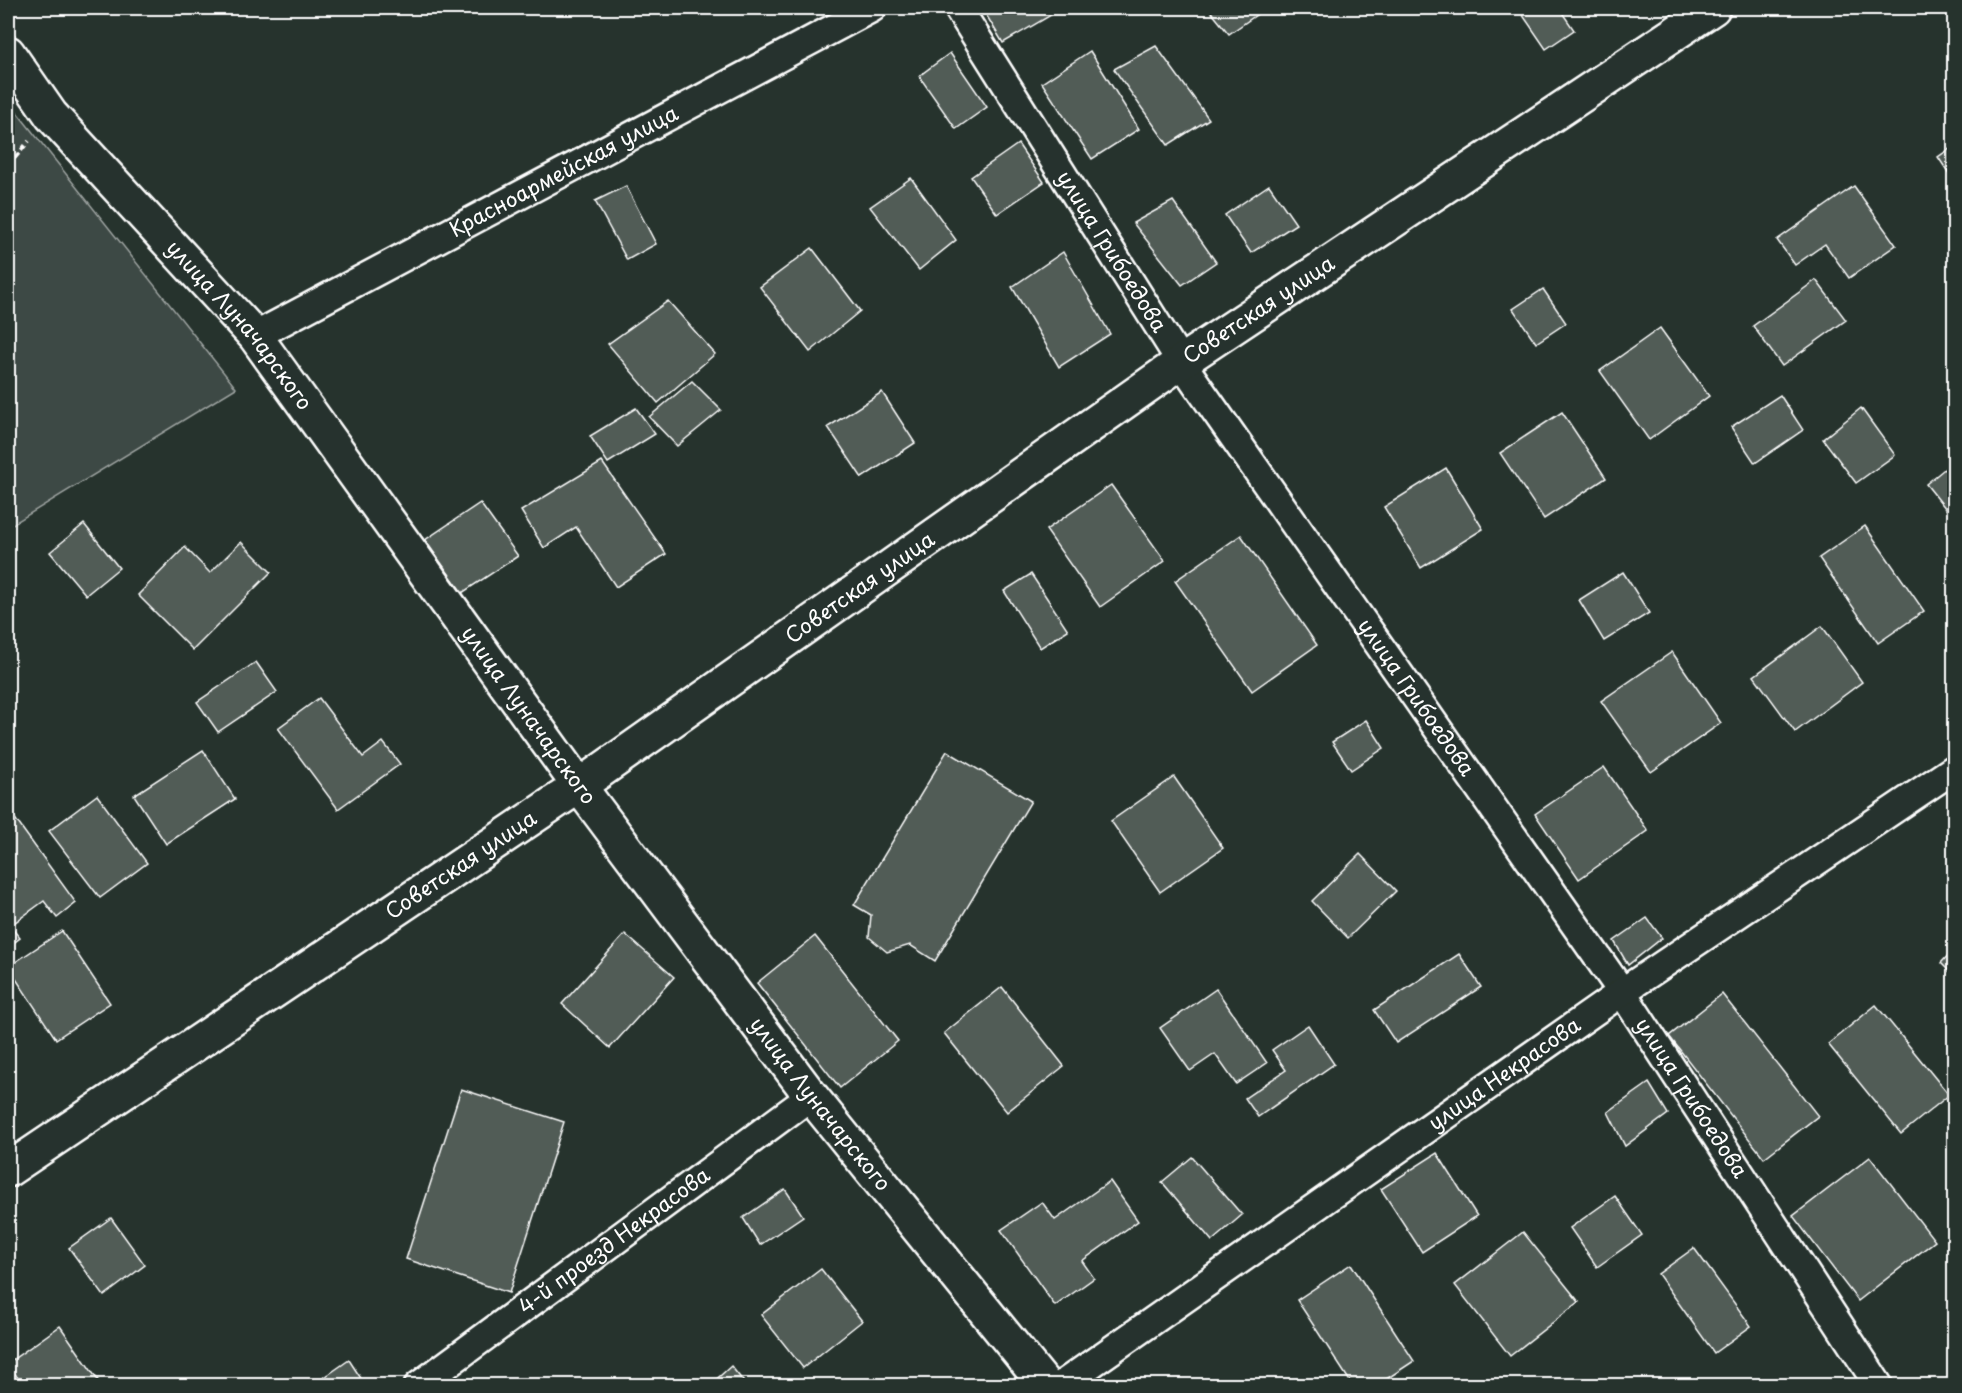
<svg xmlns="http://www.w3.org/2000/svg" width="1962" height="1393" font-family="'Playpen Sans',sans-serif">
<style>
.green{fill:#3e4944;stroke:#9ea4a2;stroke-width:1.5}
.building{fill:#515c57;stroke:#fff;stroke-width:1.5}
.lines{fill:none;stroke-linecap:round;stroke-linejoin:round}
.street-casing{stroke:#fff;stroke-width:32}
.secondary-casing{stroke:#fff;stroke-width:38}
.path{stroke:#fff;stroke-width:4;stroke-dasharray:6 4.5;stroke-linecap:butt}
.street{stroke:#26332d;stroke-width:27}
.secondary{stroke:#26332d;stroke-width:33}
.labels{text-anchor:middle;stroke-width:4.5;stroke-linejoin:round;paint-order:stroke}
.street-label{font-size:21px;fill:#fff;stroke:#26332d}
</style>
<rect width="100%" height="100%" fill="#26332d"/>
<filter id="ink" filterUnits="userSpaceOnUse"><feTurbulence type="fractalNoise" baseFrequency=".0167" numOctaves="2"/><feDisplacementMap in="SourceGraphic" scale="12" xChannelSelector="R" yChannelSelector="G"/><feConvolveMatrix kernelMatrix="1 2 1 2 8 2 1 2 1" color-interpolation-filters="sRGB"/></filter>
<g filter="url(#ink)">
<!-- green -->
<path class="green" d="M8,101L236,388L8,527Z"/>
<!-- building -->
<g class="building">
<path d="M982,8H1063L1003,43Z"/>
<path d="M1208,8H1266L1229,34Z"/>
<path d="M1518,8H1559L1574,30L1546,49Z"/>
<path d="M1156,46L1209,119L1168,145L1114,69Z"/>
<path d="M1090,51L1139,129L1092,159L1042,83Z"/>
<path d="M950,53L987,107L956,129L919,76Z"/>
<path d="M1018,144L1044,182L997,214L971,177Z"/>
<path d="M1954,146V176L1952,178L1938,157Z"/>
<path d="M911,178L956,240L919,270L870,207Z"/>
<path d="M1269,185L1296,224L1251,253L1225,215Z"/>
<path d="M626,186L656,244L627,260L595,201Z"/>
<path d="M1854,186L1896,245L1849,278L1825,244L1795,265L1777,240Z"/>
<path d="M1173,201L1216,262L1182,285L1133,223Z"/>
<path d="M812,248L860,311L810,352L760,287Z"/>
<path d="M1063,252L1110,334L1059,367L1012,287Z"/>
<path d="M1816,280L1846,320L1782,366L1753,326Z"/>
<path d="M1543,289L1566,323L1536,343L1513,309Z"/>
<path d="M668,301L715,354L658,403L608,344Z"/>
<path d="M1660,328L1709,396L1649,440L1600,371Z"/>
<path d="M692,381L721,410L677,446L649,417Z"/>
<path d="M882,392L915,443L862,478L828,427Z"/>
<path d="M1780,395L1803,430L1755,463L1731,427Z"/>
<path d="M636,408L655,434L608,463L590,436Z"/>
<path d="M1861,408L1895,455L1856,483L1823,439Z"/>
<path d="M1562,412L1606,478L1544,519L1500,453Z"/>
<path d="M1954,461V519L1926,484Z"/>
<path d="M602,462L666,554L616,587L576,527L544,548L521,511Z"/>
<path d="M1446,468L1483,529L1421,568L1384,507Z"/>
<path d="M1111,485L1165,561L1100,607L1046,530Z"/>
<path d="M480,503L518,556L462,593L425,540Z"/>
<path d="M84,524L119,568L86,595L50,552Z"/>
<path d="M1865,526L1924,611L1878,643L1819,558Z"/>
<path d="M1241,535L1317,645L1252,691L1175,581Z"/>
<path d="M241,542L271,572L193,650L138,595L185,547L210,573Z"/>
<path d="M1623,572L1649,613L1604,641L1579,600Z"/>
<path d="M1031,574L1068,630L1040,648L1004,591Z"/>
<path d="M1822,626L1862,682L1795,732L1754,676Z"/>
<path d="M1672,652L1721,723L1651,772L1601,701Z"/>
<path d="M256,662L277,692L218,732L197,702Z"/>
<path d="M319,698L363,757L383,742L400,764L338,809L278,728Z"/>
<path d="M1366,720L1384,748L1351,770L1332,742Z"/>
<path d="M203,750L235,799L166,844L134,795Z"/>
<path d="M947,751L1031,801L935,961L910,945L887,952L869,937L871,915L854,905Z"/>
<path d="M1604,767L1648,831L1579,879L1535,814Z"/>
<path d="M1174,777L1223,848L1160,892L1111,821Z"/>
<path d="M97,795L147,863L100,898L49,831Z"/>
<path d="M8,809L76,903L57,918L44,901L10,926L20,938L8,947Z"/>
<path d="M1360,854L1396,891L1348,938L1312,901Z"/>
<path d="M1647,918L1662,938L1628,965L1614,941Z"/>
<path d="M62,931L110,1003L56,1039L8,967Z"/>
<path d="M625,934L674,977L610,1048L562,1004Z"/>
<path d="M815,936L898,1041L840,1088L757,983Z"/>
<path d="M1954,949V976L1941,963Z"/>
<path d="M1459,954L1481,987L1396,1043L1374,1010Z"/>
<path d="M1002,987L1064,1066L1007,1112L944,1033Z"/>
<path d="M1216,989L1267,1063L1236,1084L1215,1054L1190,1071L1160,1028Z"/>
<path d="M1722,994L1818,1116L1764,1158L1669,1036Z"/>
<path d="M1876,1005L1949,1095L1901,1134L1828,1044Z"/>
<path d="M1308,1025L1334,1064L1258,1117L1245,1098L1286,1070L1272,1050Z"/>
<path d="M1649,1083L1668,1114L1625,1146L1608,1112Z"/>
<path d="M461,1089L564,1122L509,1293L406,1259Z"/>
<path d="M1437,1153L1477,1216L1422,1252L1381,1189Z"/>
<path d="M1192,1157L1242,1215L1212,1241L1162,1182Z"/>
<path d="M1870,1157L1935,1241L1858,1301L1793,1216Z"/>
<path d="M1110,1181L1138,1221L1082,1261L1094,1278L1055,1306L1001,1230L1042,1202L1055,1220Z"/>
<path d="M785,1189L803,1216L760,1245L743,1218Z"/>
<path d="M1615,1196L1642,1235L1597,1267L1570,1228Z"/>
<path d="M111,1218L145,1265L104,1296L69,1248Z"/>
<path d="M1523,1232L1579,1302L1510,1356L1455,1285Z"/>
<path d="M1694,1248L1751,1326L1714,1353L1658,1274Z"/>
<path d="M1351,1264L1414,1361L1376,1386H1353L1297,1300Z"/>
<path d="M821,1269L862,1321L803,1368L761,1315Z"/>
<path d="M60,1326L102,1386H23L8,1363Z"/>
<path d="M349,1360L366,1386H312Z"/>
<path d="M731,1366L747,1386H709Z"/>
</g>
<g class="lines">
<!-- street casing -->
<g class="street-casing">
<g id="street">
<path id="s1" d="M958,8L1181,362L1622,992L1879,1386"/>
<path id="s2" d="M255,336L872,8"/>
<path id="s3" d="M418,1386L811,1096"/>
<path id="s4" d="M1060,1386L1622,992L1954,769"/>
</g>
</g>
<!-- secondary casing -->
<g class="secondary-casing">
<g id="secondary">
<path id="s5" d="M8,53L51,115L255,336L579,786L811,1096L1046,1386"/>
<path id="s6" d="M8,1170L579,786L1181,362L1713,8"/>
</g>
</g>
<!-- path -->
<path class="path" d="M8,166L29,141"/>
<!-- street -->
<use href="#street" class="street"/>
<!-- secondary -->
<use href="#secondary" class="secondary"/>
</g>
</g>
<g class="labels">
<!-- street labels -->
<g class="street-label">
<text dy="7" stroke="none"><textPath href="#s2" startOffset="350">Красноармейская улица</textPath></text>
<text dy="7" stroke="none"><textPath href="#s1" startOffset="288">улица Грибоедова</textPath></text>
<text dy="7" stroke="none"><textPath href="#s6" startOffset="1518">Советская улица</textPath></text>
<text dy="7" stroke="none"><textPath href="#s5" startOffset="358">улица Луначарского</textPath></text>
<text dy="7" stroke="none"><textPath href="#s6" startOffset="1032">Советская улица</textPath></text>
<text dy="7" stroke="none"><textPath href="#s1" startOffset="828">улица Грибоедова</textPath></text>
<text dy="7" stroke="none"><textPath href="#s5" startOffset="844">улица Луначарского</textPath></text>
<text dy="7" stroke="none"><textPath href="#s6" startOffset="546">Советская улица</textPath></text>
<text dy="7" stroke="none"><textPath href="#s4" startOffset="543">улица Некрасова</textPath></text>
<text dy="7" stroke="none"><textPath href="#s1" startOffset="1314">улица Грибоедова</textPath></text>
<text dy="7" stroke="none"><textPath href="#s5" startOffset="1330">улица Луначарского</textPath></text>
<text dy="7" stroke="none"><textPath href="#s3" startOffset="244">4-й проезд Некрасова</textPath></text>
</g>
</g>
<!-- margin -->
<rect width="1962" height="1393" fill="none" stroke="#26332d" stroke-width="30"/>
<rect x="15" y="15" width="1932" height="1363" fill="none" stroke="#fff" stroke-width="2" filter="url(#ink)"/>
</svg>
